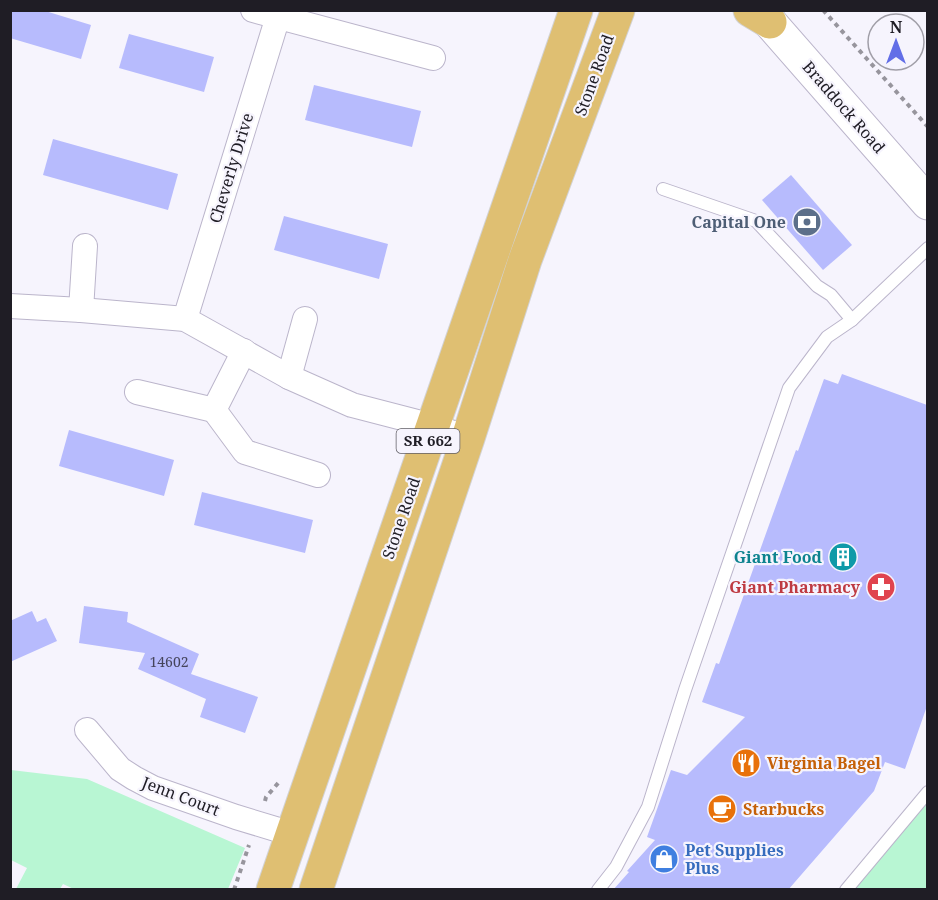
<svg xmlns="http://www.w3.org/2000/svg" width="938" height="900" font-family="'Noto Serif',serif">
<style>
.green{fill:#b8f6d3}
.building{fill:#b7bbfd}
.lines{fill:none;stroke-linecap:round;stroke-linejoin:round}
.service-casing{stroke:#bbb5cb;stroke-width:14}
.minor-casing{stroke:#bbb5cb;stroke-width:26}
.secondary-casing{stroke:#bbb5cb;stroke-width:35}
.primary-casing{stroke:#d2d2d3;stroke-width:35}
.path{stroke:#97959d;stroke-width:4;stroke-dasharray:4.5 4.5;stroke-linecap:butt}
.service{stroke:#fff;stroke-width:12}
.minor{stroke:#fff;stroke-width:24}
.secondary{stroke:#fff;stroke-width:33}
.primary{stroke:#dfbf72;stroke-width:33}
.labels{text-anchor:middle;stroke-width:4.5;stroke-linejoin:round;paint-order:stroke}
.number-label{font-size:14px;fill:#45445b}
.shield{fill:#f6f4fd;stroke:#605e66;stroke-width:1.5}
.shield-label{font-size:15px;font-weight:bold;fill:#1f1d25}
.street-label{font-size:16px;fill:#1f1d25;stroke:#f6f4fd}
.service-label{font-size:16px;font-weight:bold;fill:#4e5e75;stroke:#f6f4fd;text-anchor:end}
.culture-label{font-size:16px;font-weight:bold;fill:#0d838f;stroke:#f6f4fd;text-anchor:end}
.health-label{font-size:16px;font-weight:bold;fill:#be3a42;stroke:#f6f4fd;text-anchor:end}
.food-label{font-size:16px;font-weight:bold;fill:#c56008;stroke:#f6f4fd;text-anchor:start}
.shop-label{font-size:16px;font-weight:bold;fill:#366cbe;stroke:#f6f4fd;text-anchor:start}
</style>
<rect width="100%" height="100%" fill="#f6f4fd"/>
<!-- green -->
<g class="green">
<path d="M11,770L87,779L245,848L228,889L76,890L63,884L60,889H16L27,868L11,860Z"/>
<path d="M927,802V889H847Z"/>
</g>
<!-- building -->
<g class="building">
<path d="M10,10H42L91,25L81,59L10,38Z"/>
<path d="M129,34L214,57L204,92L119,68Z"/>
<path d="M314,85L421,111L412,147L305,120Z"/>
<path d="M53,139L178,174L168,210L43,175Z"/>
<path d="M791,175L852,245L823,270L762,200Z"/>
<path d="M284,216L388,244L379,279L274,250Z"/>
<path d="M842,374L927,405V706L905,769L885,762L874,791L788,890H613L629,872L627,871L655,840L647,837L671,770L687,775L745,717L702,702L716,663L719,664L796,450L798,451L824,379L838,384Z"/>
<path d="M69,430L174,460L164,496L59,466Z"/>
<path d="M202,492L313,520L305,553L194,525Z"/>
<path d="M84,606L128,612L127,622L199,654L191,674L258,697L245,733L200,717L206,699L138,669L145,653L79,643Z"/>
<path d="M32,611L37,622L46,618L57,641L10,662V621Z"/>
</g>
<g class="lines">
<!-- service casing -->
<g class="service-casing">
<g id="service">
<path d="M663,189L756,221L817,286L831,295L852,320"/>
<path d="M598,890L616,867L648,807L685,690L789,388L827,337L852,320L928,248"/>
<path d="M846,890L928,792"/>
</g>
</g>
<!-- minor casing -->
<g class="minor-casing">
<g id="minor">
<path d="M253,10L433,58"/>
<path d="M10,306L81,310L185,319L289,377L352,405L433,426L468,438"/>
<path d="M81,310L85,246"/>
<path d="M185,319L280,10"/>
<path d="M244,351L214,410L245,452L318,475"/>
<path d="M289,377L305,319"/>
<path d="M137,392L214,410"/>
<path d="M87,730L120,769L134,778L153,788L236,817L292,834"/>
</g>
</g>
<!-- secondary casing -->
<g class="secondary-casing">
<path id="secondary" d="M759,10L928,203"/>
</g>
<!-- primary casing -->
<g class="primary-casing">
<g id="primary">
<path d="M750,10L770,22"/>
<path d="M273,890L576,10"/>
<path d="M316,890L468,438L525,260L618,10"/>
</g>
</g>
<!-- path -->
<g class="path">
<path d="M823,10L928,127"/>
<path d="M265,801L266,797L280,781"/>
<path d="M234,890L249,845"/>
</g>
<!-- service -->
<use href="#service" class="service"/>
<!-- minor -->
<use href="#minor" class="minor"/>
<!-- secondary -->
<use href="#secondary" class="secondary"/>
<!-- primary -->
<use href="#primary" class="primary"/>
</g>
<!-- icons -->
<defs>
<g id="bank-disc" transform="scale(1.5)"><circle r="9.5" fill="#5c6f8a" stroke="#f6f4fd"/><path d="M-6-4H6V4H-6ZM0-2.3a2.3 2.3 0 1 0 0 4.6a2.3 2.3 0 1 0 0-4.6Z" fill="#fff"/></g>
<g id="building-disc" transform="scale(1.5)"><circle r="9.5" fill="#0f9aa8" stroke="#f6f4fd"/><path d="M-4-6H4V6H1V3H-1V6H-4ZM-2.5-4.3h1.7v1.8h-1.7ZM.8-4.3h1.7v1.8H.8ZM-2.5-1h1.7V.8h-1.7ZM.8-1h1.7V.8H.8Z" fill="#fff"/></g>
<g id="pharmacy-disc" transform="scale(1.5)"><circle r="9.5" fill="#e0444e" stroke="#f6f4fd"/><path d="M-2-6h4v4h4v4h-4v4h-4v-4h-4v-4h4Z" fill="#fff"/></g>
<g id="restaurant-disc" transform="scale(1.5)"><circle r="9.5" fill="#e8710a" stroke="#f6f4fd"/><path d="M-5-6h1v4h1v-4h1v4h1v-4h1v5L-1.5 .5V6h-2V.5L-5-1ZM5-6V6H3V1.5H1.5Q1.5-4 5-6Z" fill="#fff"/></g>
<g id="cafe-disc" transform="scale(1.5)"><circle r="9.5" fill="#e8710a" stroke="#f6f4fd"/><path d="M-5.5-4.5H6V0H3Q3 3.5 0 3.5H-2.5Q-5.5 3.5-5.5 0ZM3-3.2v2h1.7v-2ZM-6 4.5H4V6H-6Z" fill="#fff"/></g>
<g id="shop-disc" transform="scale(1.5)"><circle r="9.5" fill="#3f7fe0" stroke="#f6f4fd"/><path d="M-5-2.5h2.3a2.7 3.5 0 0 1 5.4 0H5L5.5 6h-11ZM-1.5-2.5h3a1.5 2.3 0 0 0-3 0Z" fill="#fff"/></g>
</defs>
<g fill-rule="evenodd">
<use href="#bank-disc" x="807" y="222"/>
<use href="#building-disc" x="843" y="557"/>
<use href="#pharmacy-disc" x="881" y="587"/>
<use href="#restaurant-disc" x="746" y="763"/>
<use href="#cafe-disc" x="722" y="809"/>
<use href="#shop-disc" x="664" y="859"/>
</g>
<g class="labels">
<!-- number labels -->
<g class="number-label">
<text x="169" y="667">14602</text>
</g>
<!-- shield labels -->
<rect class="shield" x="396.5" y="429" width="63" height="24" rx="4.5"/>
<g class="shield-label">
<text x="428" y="446">SR 662</text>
</g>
<!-- street labels -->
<g class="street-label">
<text transform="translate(594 75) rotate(-70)" y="6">Stone Road</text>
<text transform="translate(844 107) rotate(49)" y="6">Braddock Road</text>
<text transform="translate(231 168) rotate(-73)" y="6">Cheverly Drive</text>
<text transform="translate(401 518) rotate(-71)" y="6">Stone Road</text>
<text transform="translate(181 796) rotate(21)" y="6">Jenn Court</text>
</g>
<!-- service labels -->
<g class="service-label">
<text x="786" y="228">Capital One</text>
</g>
<!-- culture labels -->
<g class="culture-label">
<text x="822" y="563">Giant Food</text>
</g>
<!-- health labels -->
<g class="health-label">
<text x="860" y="593">Giant Pharmacy</text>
</g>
<!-- food labels -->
<g class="food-label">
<text x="767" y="769">Virginia Bagel</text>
<text x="743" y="815">Starbucks</text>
</g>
<!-- shop labels -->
<g class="shop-label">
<text x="685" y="856">Pet Supplies<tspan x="685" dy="18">Plus</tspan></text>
</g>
</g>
<!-- border -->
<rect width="938" height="900" fill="none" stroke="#1f1d25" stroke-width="24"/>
<!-- north arrow -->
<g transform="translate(896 42)"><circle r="28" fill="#f6f4fd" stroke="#a09ea7" stroke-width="1.5"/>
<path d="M0-4.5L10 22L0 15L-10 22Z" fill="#626ee7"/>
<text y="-9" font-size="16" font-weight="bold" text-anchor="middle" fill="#1f1d25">N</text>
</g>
</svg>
